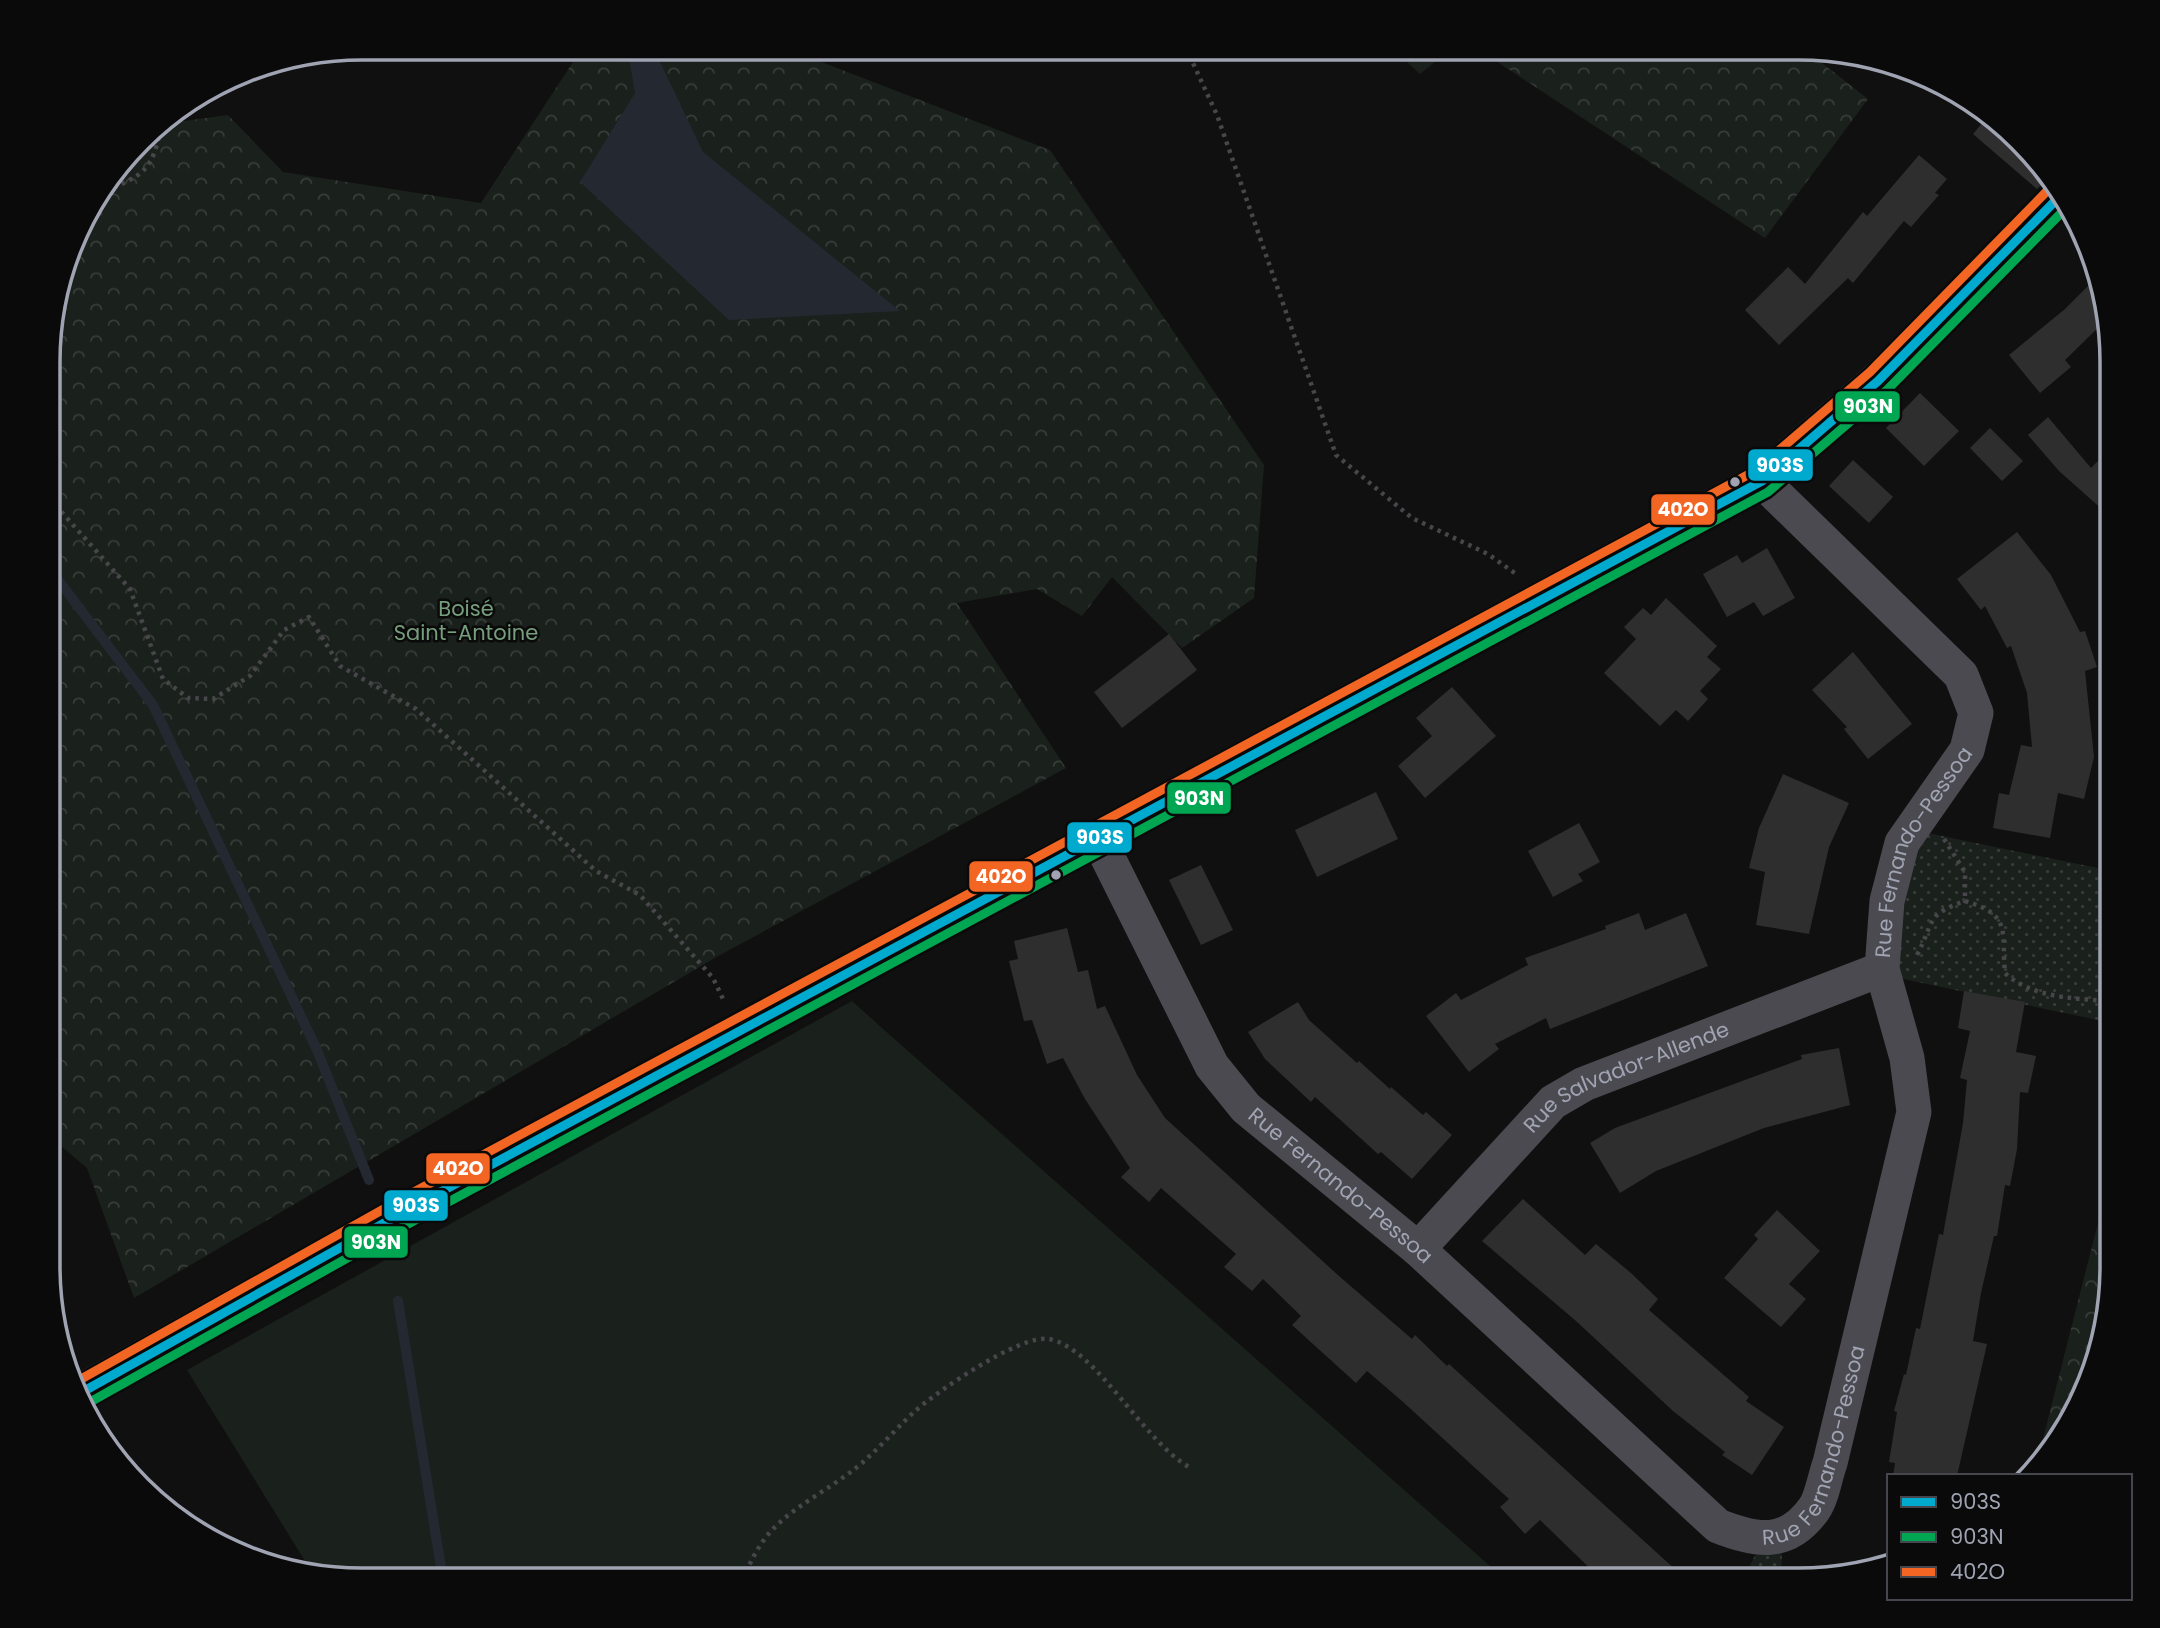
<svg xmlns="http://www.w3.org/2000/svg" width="2160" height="1628" font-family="Poppins,sans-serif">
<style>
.grass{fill:#1a201b}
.forest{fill:url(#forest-crowns)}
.park{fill:url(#park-dots)}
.water{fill:#242931}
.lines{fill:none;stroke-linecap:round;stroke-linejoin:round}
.stream{stroke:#242931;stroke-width:10}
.building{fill:#2e2e2f}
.path{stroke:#46464b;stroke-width:4.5;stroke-dasharray:3.5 5;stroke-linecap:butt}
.street{stroke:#4a4a50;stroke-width:35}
.secondary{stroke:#48494d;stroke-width:38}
.bus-1-casing{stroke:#0a0a0b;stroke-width:14}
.bus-2-casing{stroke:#0a0a0b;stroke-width:14}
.bus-3-casing{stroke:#0a0a0b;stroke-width:14}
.bus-1{stroke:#00a9ce;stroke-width:9}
.bus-2{stroke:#00a651;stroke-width:9}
.bus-3{stroke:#f26522;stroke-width:9}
.bus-dot{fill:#a0a3b2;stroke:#0a0a0b;stroke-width:2.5}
.labels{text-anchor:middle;stroke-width:5;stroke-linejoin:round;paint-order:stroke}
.park-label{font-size:21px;fill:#769e7d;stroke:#0a0a0b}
.street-label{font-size:21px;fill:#a0a3b2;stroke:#0a0a0b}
.rim{fill:none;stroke:#a0a3b2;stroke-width:3.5}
.line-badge{stroke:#0a0a0b;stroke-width:2.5}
.badge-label{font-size:19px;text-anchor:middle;font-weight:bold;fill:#fff}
</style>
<defs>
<pattern id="forest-crowns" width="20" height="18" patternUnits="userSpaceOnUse" patternTransform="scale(1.75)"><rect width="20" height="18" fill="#1a201b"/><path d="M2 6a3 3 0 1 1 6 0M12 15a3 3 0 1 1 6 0" fill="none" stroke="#383d3a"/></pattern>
<pattern id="park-dots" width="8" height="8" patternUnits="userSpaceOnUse" patternTransform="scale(1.75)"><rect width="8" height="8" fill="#1a201b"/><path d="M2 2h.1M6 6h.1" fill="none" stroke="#383d3a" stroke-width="1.8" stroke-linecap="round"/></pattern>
</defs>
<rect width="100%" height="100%" fill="#101010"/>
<!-- grass -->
<path class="grass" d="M852,1001L891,1036L1507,1581L341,1580L313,1574L187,1370Z"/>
<!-- forest -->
<g class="forest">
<path d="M1392,48H1452L1420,74Z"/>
<path d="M1476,48H1803L1868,99L1765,238Z"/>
<path d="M811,58L1050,150L1264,465L1254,598L1182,648L1112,577L1082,616L1037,589L957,603L1066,768L720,955L134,1298L87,1168L48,1135L50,320L89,205L155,125L228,115L283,172L481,203L573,62Z"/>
<path d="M2112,1168V1288L2089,1387L2034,1474Z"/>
</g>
<!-- park -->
<g class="park">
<path d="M1913,830L2112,871V1023L1889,976Z"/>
<path d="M1760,1546L1782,1548L1781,1581H1742Z"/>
</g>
<!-- water -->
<path class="water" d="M627,47H653L703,152L900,311L729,320L580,182L635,93Z"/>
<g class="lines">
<!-- stream -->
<g class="stream">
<path d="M49,568L153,705L317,1050L369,1180"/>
<path d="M398,1301L443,1580"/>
</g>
</g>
<!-- building -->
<g class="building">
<path d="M1989,115L2005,125L2047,179L2037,189L1973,134Z"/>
<path d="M1919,155L1947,179L1935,193L1939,195L1911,227L1904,221L1853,283L1848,278L1779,345L1745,310L1788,267L1805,284L1863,212L1867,216Z"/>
<path d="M2094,280L2104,322L2065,360L2071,367L2040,393L2009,355L2065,309Z"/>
<path d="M1920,393L1959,431L1924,466L1886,428Z"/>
<path d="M2048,417L2091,468L2113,446V519L2059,471L2028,435Z"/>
<path d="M1990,428L2023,461L2002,481L1970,448Z"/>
<path d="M1853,460L1893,497L1869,523L1829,486Z"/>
<path d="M2017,532L2051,575L2080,632L2085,631L2097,667L2085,671L2094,757L2084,799L2058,793L2050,838L1993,828L1999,793L2009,795L2021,745L2032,747L2027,693L2011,646L2007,648L1985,606L1981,610L1957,579Z"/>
<path d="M1767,548L1795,598L1763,616L1754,602L1727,617L1703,574L1737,555L1742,563Z"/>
<path d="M1666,598L1717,646L1707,657L1721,669L1700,691L1708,699L1688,721L1676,710L1660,726L1604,673L1636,639L1624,627L1643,608L1651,615Z"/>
<path d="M1169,634L1197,670L1122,728L1094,692Z"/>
<path d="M1853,652L1912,724L1868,759L1844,729L1847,727L1812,690Z"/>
<path d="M1452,687L1496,736L1425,798L1398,766L1432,736L1416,718Z"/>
<path d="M1783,774L1849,803L1829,847L1809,934L1756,925L1765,872L1749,868L1759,828Z"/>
<path d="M1376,792L1398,839L1317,877L1295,830Z"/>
<path d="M1579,823L1600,862L1578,874L1583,881L1553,897L1528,851Z"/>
<path d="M1201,865L1233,930L1201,945L1169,880Z"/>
<path d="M1639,913L1645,930L1686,913L1708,966L1550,1029L1546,1018L1495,1044L1499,1049L1469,1072L1426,1016L1456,993L1461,1000L1528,965L1525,958L1606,929L1605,926Z"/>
<path d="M1067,928L1078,972L1088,970L1097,1009L1105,1006L1137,1075L1165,1118L1339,1276L1412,1339L1415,1335L1447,1366L1449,1364L1688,1581H1603L1540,1520L1525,1534L1500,1507L1509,1499L1402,1401L1367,1371L1356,1383L1292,1325L1301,1316L1263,1279L1252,1291L1224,1267L1236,1254L1161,1188L1149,1202L1121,1177L1130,1168L1085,1099L1063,1058L1047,1064L1032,1020L1024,1021L1009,961L1018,959L1014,941Z"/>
<path d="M1964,991L2025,1002L2016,1052L2036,1056L2028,1093L2020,1092L2017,1149L2010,1186L2005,1185L1997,1236H1994L1981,1293L1973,1341L1987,1344L1957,1476H1893L1895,1463L1889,1462L1897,1412L1894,1411L1904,1374L1906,1375L1916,1328L1920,1329L1939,1234L1943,1235L1963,1123L1967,1080L1960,1078L1970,1031L1958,1028Z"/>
<path d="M1298,1002L1309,1020L1357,1063L1359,1061L1390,1089L1391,1087L1423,1115L1426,1112L1452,1135L1412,1179L1381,1152L1378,1154L1315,1097L1311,1102L1265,1059L1248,1032Z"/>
<path d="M1839,1048L1850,1105L1764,1128L1656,1171L1620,1193L1590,1143L1615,1128L1802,1059L1801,1055Z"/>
<path d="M1523,1199L1585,1255L1596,1244L1631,1273L1658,1299L1649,1310L1749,1397L1746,1401L1784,1427L1752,1475L1722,1455L1725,1452L1673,1411L1576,1321L1482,1241Z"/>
<path d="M1777,1210L1820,1251L1789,1284L1806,1299L1781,1327L1724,1278L1758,1239L1754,1235Z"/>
</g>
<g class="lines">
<!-- path -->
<g class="path">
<path d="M1186,48L1217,115L1336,455L1412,518L1488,554L1516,574"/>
<path d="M98,194C144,175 153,173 162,121"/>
<path d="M71,258L79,252L92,201"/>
<path d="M50,499L130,589L163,679L188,698L213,699L250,676L284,630L309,617L340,666L416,709L596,871L640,895L713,978L724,1001"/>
<path d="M1944,839L1965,872V901C2013,915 2001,932 2005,973C2031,998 2077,999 2112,1001"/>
<path d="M1917,955C1935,921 1925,915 1965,901"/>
<path d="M1767,1570V1581"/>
<path d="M743,1580C750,1562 759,1544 772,1530C798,1503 834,1487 862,1463C880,1447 897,1428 915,1411C938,1391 1020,1334 1049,1339C1096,1348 1143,1441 1189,1467"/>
</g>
<!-- street -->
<g class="street">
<path id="s1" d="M1099,840L1212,1066L1246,1108L1418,1249L1718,1526C1756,1541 1787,1547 1814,1509C1822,1498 1825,1476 1830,1463L1914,1112L1907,1058L1882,969L1887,901L1902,843L1967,750L1976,713L1961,675L1762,481"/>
<path id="s2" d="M1418,1249L1553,1102L1584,1084L1882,969"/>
</g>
<!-- secondary -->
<path class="secondary" d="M77,1395L420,1203L1762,481L1878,381L2060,196"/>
<!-- bus-1 casing -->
<g class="bus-1-casing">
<path id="bus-1" d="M77,1395L420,1203L1762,481L1878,381L2060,196"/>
</g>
<!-- bus-2 casing -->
<g class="bus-2-casing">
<path id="bus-2" d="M83,1406L426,1214L1768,492L1887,390L2068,206"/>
</g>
<!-- bus-3 casing -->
<g class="bus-3-casing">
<path id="bus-3" d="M74,1383L414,1192L1755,471L1870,372L2051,187"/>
</g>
<!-- bus-1 -->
<use href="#bus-1" class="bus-1"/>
<!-- bus-2 -->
<use href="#bus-2" class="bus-2"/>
<!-- bus-3 -->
<use href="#bus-3" class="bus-3"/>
</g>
<!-- markers -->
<g class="bus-dot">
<circle cx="1735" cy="482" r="6"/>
<circle cx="1056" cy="875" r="6"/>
</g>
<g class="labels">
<!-- park labels -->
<g class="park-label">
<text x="466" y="616">Boisé<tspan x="466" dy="24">Saint-Antoine</tspan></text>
</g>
<!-- street labels -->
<g class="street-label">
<text dy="7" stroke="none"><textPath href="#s1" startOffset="1729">Rue Fernando-Pessoa</textPath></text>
<text dy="7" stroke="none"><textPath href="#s2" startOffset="276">Rue Salvador-Allende</textPath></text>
<text dy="7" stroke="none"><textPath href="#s1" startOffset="429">Rue Fernando-Pessoa</textPath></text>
<text dy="7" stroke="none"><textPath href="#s1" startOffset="1099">Rue Fernando-Pessoa</textPath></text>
</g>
</g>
<!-- crop -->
<path d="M0 0H2160V1628H0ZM362 60H1798A302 302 0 0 1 2100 362V1266A302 302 0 0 1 1798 1568H362A302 302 0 0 1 60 1266V362A302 302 0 0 1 362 60Z" fill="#0a0a0b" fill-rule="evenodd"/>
<path class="rim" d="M362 60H1798A302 302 0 0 1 2100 362V1266A302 302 0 0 1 1798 1568H362A302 302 0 0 1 60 1266V362A302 302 0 0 1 362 60Z"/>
<g class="line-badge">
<rect x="1834" y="390" width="67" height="33" rx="7" fill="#00a651"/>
<rect x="1747" y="448" width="67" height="34" rx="7" fill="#00a9ce"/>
<rect x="1650" y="493" width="66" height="33" rx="7" fill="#f26522"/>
<rect x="1166" y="781" width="66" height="34" rx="7" fill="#00a651"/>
<rect x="1066" y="821" width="67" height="33" rx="7" fill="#00a9ce"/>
<rect x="968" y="860" width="66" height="33" rx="7" fill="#f26522"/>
<rect x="425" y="1152" width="66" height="33" rx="7" fill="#f26522"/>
<rect x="383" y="1189" width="66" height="33" rx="7" fill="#00a9ce"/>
<rect x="343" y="1225" width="66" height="34" rx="7" fill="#00a651"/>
</g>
<g class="badge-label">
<text x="1868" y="413">903N</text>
<text x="1780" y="472">903S</text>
<text x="1683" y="516">402O</text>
<text x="1199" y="805">903N</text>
<text x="1100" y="844">903S</text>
<text x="1001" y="883">402O</text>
<text x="458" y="1175">402O</text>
<text x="416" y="1212">903S</text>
<text x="376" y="1249">903N</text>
</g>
<!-- legend -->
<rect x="1887" y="1474" width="245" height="126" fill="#0a0a0b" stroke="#46474e" stroke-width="2"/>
<rect x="1901" y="1497" width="35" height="10" fill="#00a9ce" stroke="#46474e" stroke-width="2"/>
<text x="1950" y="1509" font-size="21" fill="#a0a3b2">903S</text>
<rect x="1901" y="1532" width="35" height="10" fill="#00a651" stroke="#46474e" stroke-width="2"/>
<text x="1950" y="1544" font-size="21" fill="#a0a3b2">903N</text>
<rect x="1901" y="1567" width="35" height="10" fill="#f26522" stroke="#46474e" stroke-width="2"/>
<text x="1950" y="1579" font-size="21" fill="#a0a3b2">402O</text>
</svg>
